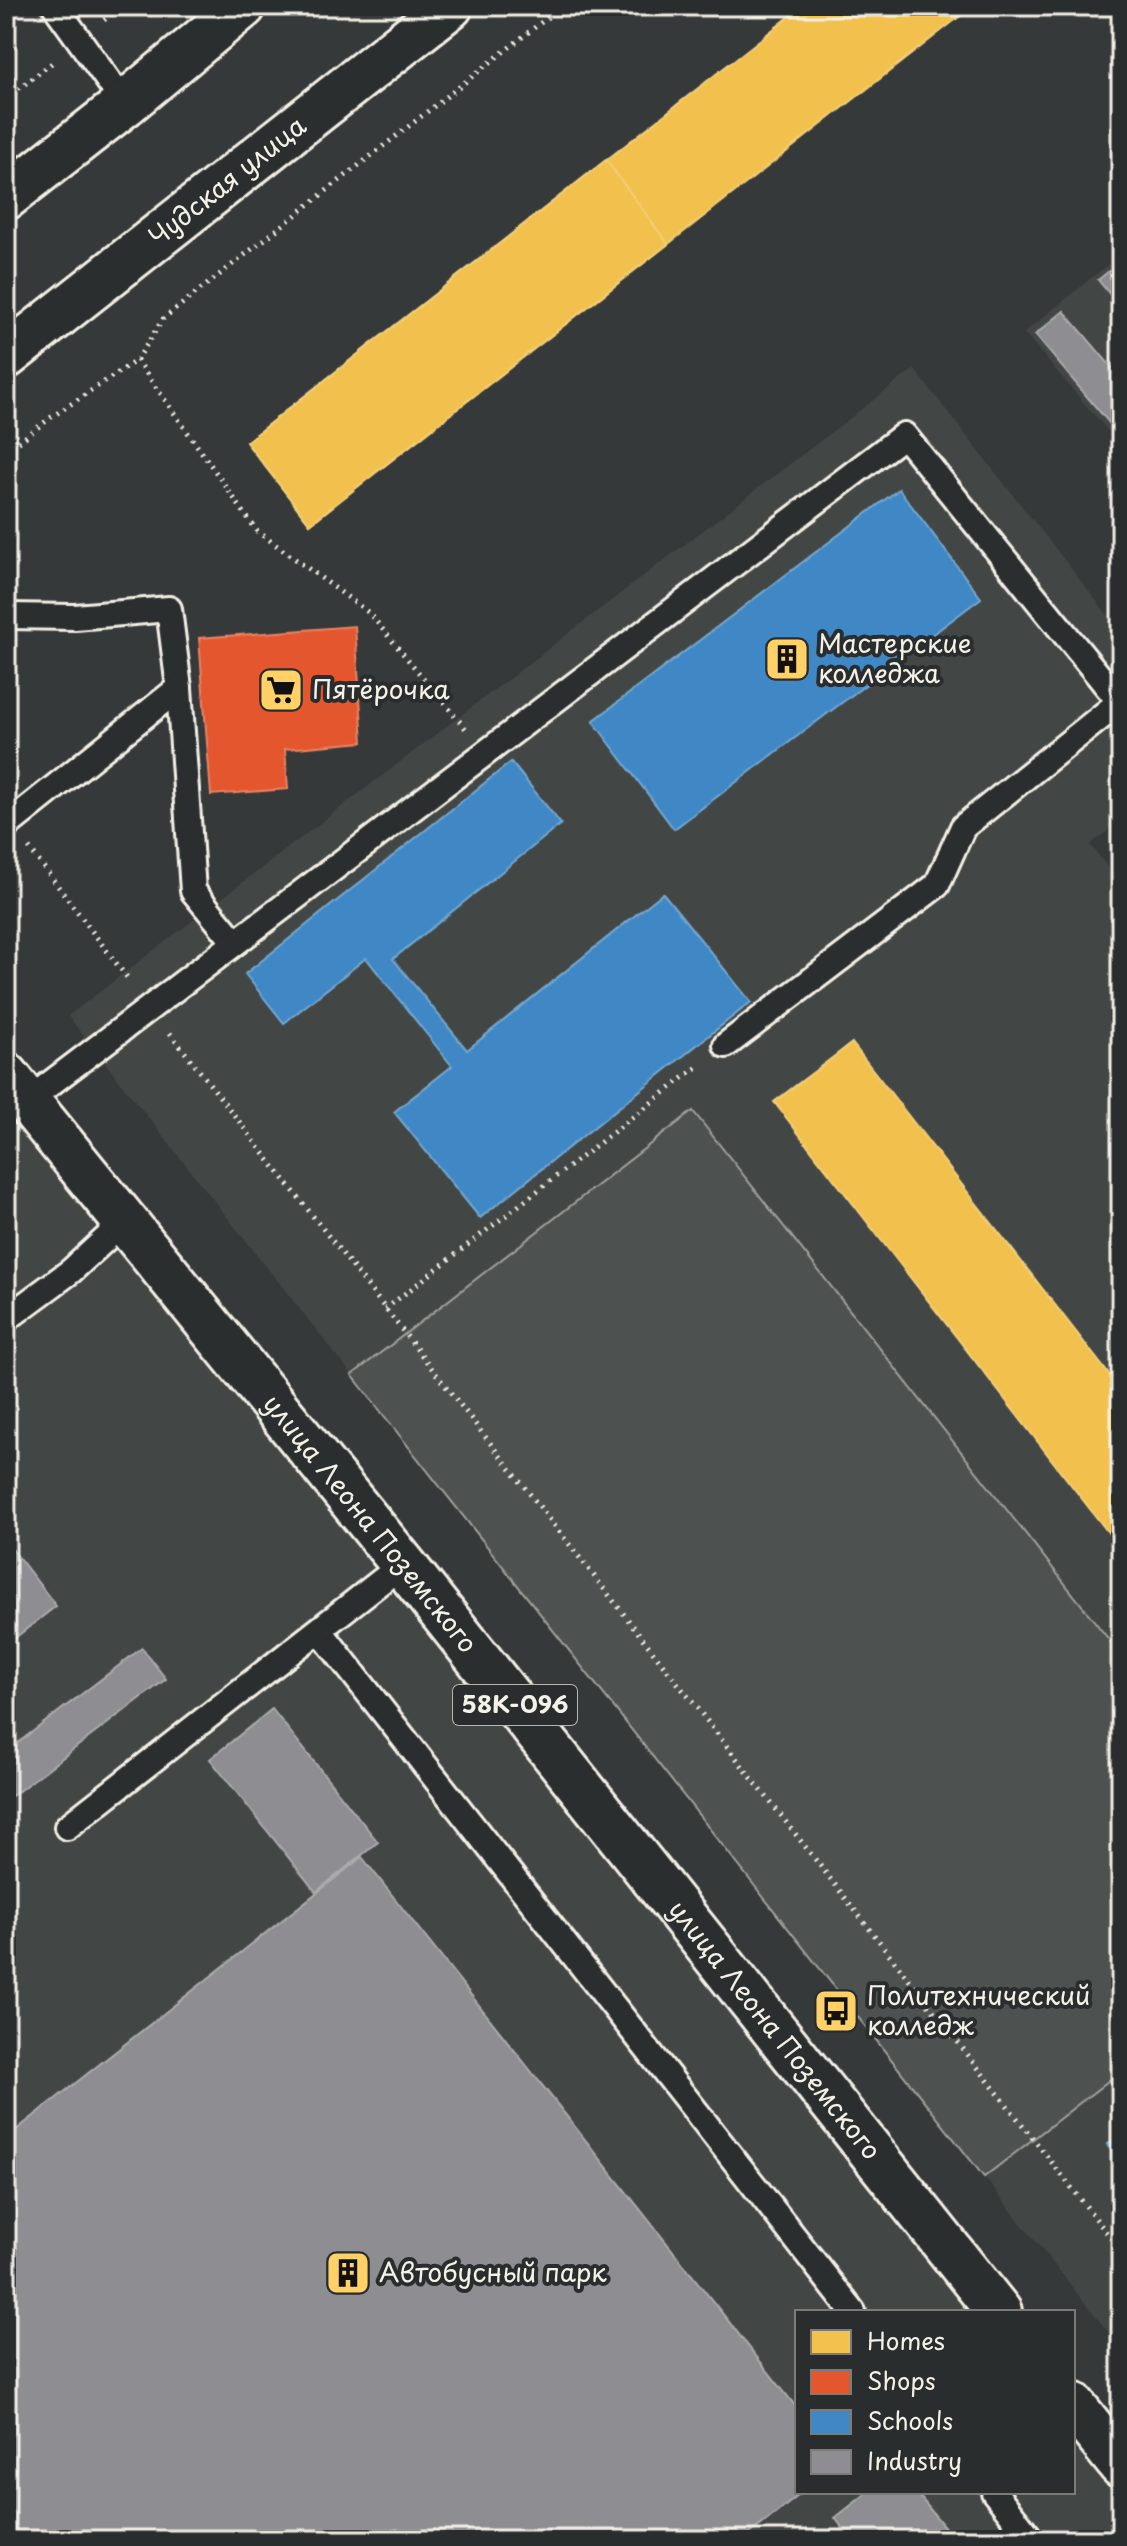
<svg xmlns="http://www.w3.org/2000/svg" width="1127" height="2546" font-family="'Playpen Sans',sans-serif">
<style>
.built{fill:#434645}
.green{fill:#4e514f;stroke:#a1a19c;stroke-width:2}
.homes{fill:#f2c14e;stroke:#f3cf7c;stroke-width:2}
.shops{fill:#e4572e;stroke:#e98566;stroke-width:2}
.schools{fill:#3f88c5;stroke:#75a8d0;stroke-width:2}
.industry{fill:#8d8d92;stroke:#acabac;stroke-width:2}
.lines{fill:none;stroke-linecap:round;stroke-linejoin:round}
.lane-casing{stroke:#f4f1e8;stroke-width:30}
.highway-casing{stroke:#f4f1e8;stroke-width:50}
.path{stroke:#f4f1e8;stroke-width:5;stroke-dasharray:2 6;stroke-linecap:butt}
.lane{stroke:#2a2d2e;stroke-width:24}
.highway{stroke:#2a2d2e;stroke-width:44}
.labels{text-anchor:middle;stroke-width:8;stroke-linejoin:round;paint-order:stroke}
.shield{fill:#2a2d2e;stroke:#b7b6b0;stroke-width:2}
.shield-label{font-size:24px;font-weight:bold;fill:#f4f1e8}
.street-label{font-size:26px;fill:#f4f1e8;stroke:#2a2d2e}
.poi-label{font-size:26px;fill:#f4f1e8;stroke:#2a2d2e;text-anchor:start}
</style>
<rect width="100%" height="100%" fill="#363939"/>
<filter id="ink" filterUnits="userSpaceOnUse"><feTurbulence type="fractalNoise" baseFrequency=".0125" numOctaves="2"/><feDisplacementMap in="SourceGraphic" scale="16" xChannelSelector="R" yChannelSelector="G"/><feConvolveMatrix kernelMatrix="1 2 1 2 8 2 1 2 1" color-interpolation-filters="sRGB"/></filter>
<g filter="url(#ink)">
<!-- built -->
<g class="built">
<path d="M1121,254V446L1024,333Z"/>
<path d="M914,369L1121,632V820L1090,845L1121,884V1655L693,1111L352,1375L68,1016Z"/>
<path d="M6,1086L983,2312H797V2492H1073V2425L1121,2485V2540H6Z"/>
<path d="M1121,2071V2348L984,2177Z"/>
</g>
<!-- green -->
<path class="green" d="M693,1111L1121,1655V2071L984,2177L352,1375Z"/>
<!-- homes -->
<g class="homes">
<path d="M803,6H973L310,524L246,442Z"/>
<path d="M606,160L668,244L310,524L246,442Z"/>
<path d="M852,1043L1121,1390V1549L774,1102Z"/>
</g>
<!-- shops -->
<path class="shops" d="M355,626L363,742L285,749L288,789L211,795L199,638Z"/>
<!-- schools -->
<g class="schools">
<path d="M899,489L981,598L674,829L593,721Z"/>
<path d="M511,762L561,824L393,959L467,1050L663,893L751,1002L480,1218L394,1112L452,1066L366,958L284,1023L245,974Z"/>
<path d="M1121,2134V2164L1107,2145Z"/>
</g>
<!-- industry -->
<g class="industry">
<path d="M1121,261V308L1098,280Z"/>
<path d="M1064,311L1121,378V437L1035,335Z"/>
<path d="M6,1541L56,1606L6,1645Z"/>
<path d="M142,1648L166,1679L12,1796L6,1789V1752Z"/>
<path d="M272,1709L378,1842L316,1892L210,1759Z"/>
<path d="M362,1857L797,2408V2492H803L742,2540H19L6,2524V2138Z"/>
<path d="M868,2492H916L955,2540H852L835,2518Z"/>
</g>
<g class="lines">
<!-- lane casing -->
<g class="lane-casing">
<g id="lane">
<path d="M55,6L125,104"/>
<path d="M6,616L75,617L169,609L179,688L6,826"/>
<path d="M179,688L193,891L234,941"/>
<path d="M726,1045L937,885L963,827L1121,701"/>
<path d="M26,1102L904,435L1120,702"/>
<path d="M6,1319L71,1271L124,1222"/>
<path d="M320,1631L853,2312"/>
<path d="M67,1827L403,1564"/>
<path d="M994,2492L1032,2540"/>
</g>
</g>
<!-- highway casing -->
<g class="highway-casing">
<g id="highway">
<path d="M6,197L125,104L243,6"/>
<path id="s1" d="M6,356L450,6"/>
<path id="s2" d="M6,1075L403,1564L999,2312"/>
<path d="M1073,2405L1121,2465"/>
</g>
</g>
<!-- path -->
<g class="path">
<path d="M104,20L122,6"/>
<path d="M6,99L53,62"/>
<path d="M137,360L257,531L369,613L466,729"/>
<path d="M6,452L50,418L137,360L163,319L562,6"/>
<path d="M29,848L129,980"/>
<path d="M170,1033L1121,2251"/>
<path d="M385,1309L700,1065"/>
</g>
<!-- lane -->
<use href="#lane" class="lane"/>
<!-- highway -->
<use href="#highway" class="highway"/>
</g>
</g>
<!-- icons -->
<defs>
<g id="building-square" transform="scale(2.3)"><rect x="-9" y="-9" width="18" height="18" rx="4" fill="#ffd166" stroke="#2a2d2e"/><path d="M-4-6H4V6H1V3H-1V6H-4ZM-2.5-4.3h1.7v1.8h-1.7ZM.8-4.3h1.7v1.8H.8ZM-2.5-1h1.7V.8h-1.7ZM.8-1h1.7V.8H.8Z" fill="#111"/></g>
<g id="supermarket-square" transform="scale(2.3)"><rect x="-9" y="-9" width="18" height="18" rx="4" fill="#ffd166" stroke="#2a2d2e"/><path d="M-6-5.5h2.5l.6 2H6L4.5 2H-2.5L-4.4-4H-6ZM-1.5 3.2a1.3 1.3 0 1 0 .1 0ZM3 3.2a1.3 1.3 0 1 0 .1 0Z" fill="#111"/></g>
<g id="bus-square" transform="scale(2.3)"><rect x="-9" y="-9" width="18" height="18" rx="4" fill="#ffd166" stroke="#2a2d2e"/><path d="M-5-6H5V4H4V6H2V4H-2V6H-4V4H-5ZM-3.5-4V0h7V-4ZM-3.5 1.2v1.5H-2V1.2ZM2 1.2v1.5H3.5V1.2Z" fill="#111"/></g>
</defs>
<g fill-rule="evenodd">
<use href="#building-square" x="787" y="659"/>
<use href="#supermarket-square" x="281" y="690"/>
<use href="#bus-square" x="836" y="2011"/>
<use href="#building-square" x="348" y="2273"/>
</g>
<g class="labels">
<!-- shield labels -->
<rect class="shield" x="453" y="1685" width="124" height="40" rx="6"/>
<g class="shield-label">
<text x="515" y="1713">58К-096</text>
</g>
<!-- street labels -->
<g class="street-label">
<text dy="9" stroke="none"><textPath href="#s1" startOffset="282">Чудская улица</textPath></text>
<text dy="9" stroke="none"><textPath href="#s2" startOffset="578">улица Леона Поземского</textPath></text>
<text dy="9" stroke="none"><textPath href="#s2" startOffset="1226">улица Леона Поземского</textPath></text>
</g>
<!-- poi labels -->
<g class="poi-label">
<text x="818" y="653">Мастерские<tspan x="818" dy="30">колледжа</tspan></text>
<text x="312" y="699">Пятёрочка</text>
<text x="867" y="2005">Политехнический<tspan x="867" dy="30">колледж</tspan></text>
<text x="379" y="2282">Автобусный парк</text>
</g>
</g>
<!-- margin -->
<rect width="1127" height="2546" fill="none" stroke="#2a2d2e" stroke-width="32"/>
<rect x="16" y="16" width="1095" height="2514" fill="none" stroke="#f4f1e8" stroke-width="3" filter="url(#ink)"/>
<!-- legend -->
<rect x="795" y="2310" width="280" height="184" fill="#2a2d2e" stroke="#7b7b78" stroke-width="2"/>
<rect x="811" y="2330" width="40" height="24" fill="#f2c14e" stroke="#7b7b78" stroke-width="2"/>
<text x="867" y="2350" font-size="24" fill="#f4f1e8">Homes</text>
<rect x="811" y="2370" width="40" height="24" fill="#e4572e" stroke="#7b7b78" stroke-width="2"/>
<text x="867" y="2390" font-size="24" fill="#f4f1e8">Shops</text>
<rect x="811" y="2410" width="40" height="24" fill="#3f88c5" stroke="#7b7b78" stroke-width="2"/>
<text x="867" y="2430" font-size="24" fill="#f4f1e8">Schools</text>
<rect x="811" y="2450" width="40" height="24" fill="#8d8d92" stroke="#7b7b78" stroke-width="2"/>
<text x="867" y="2470" font-size="24" fill="#f4f1e8">Industry</text>
</svg>
